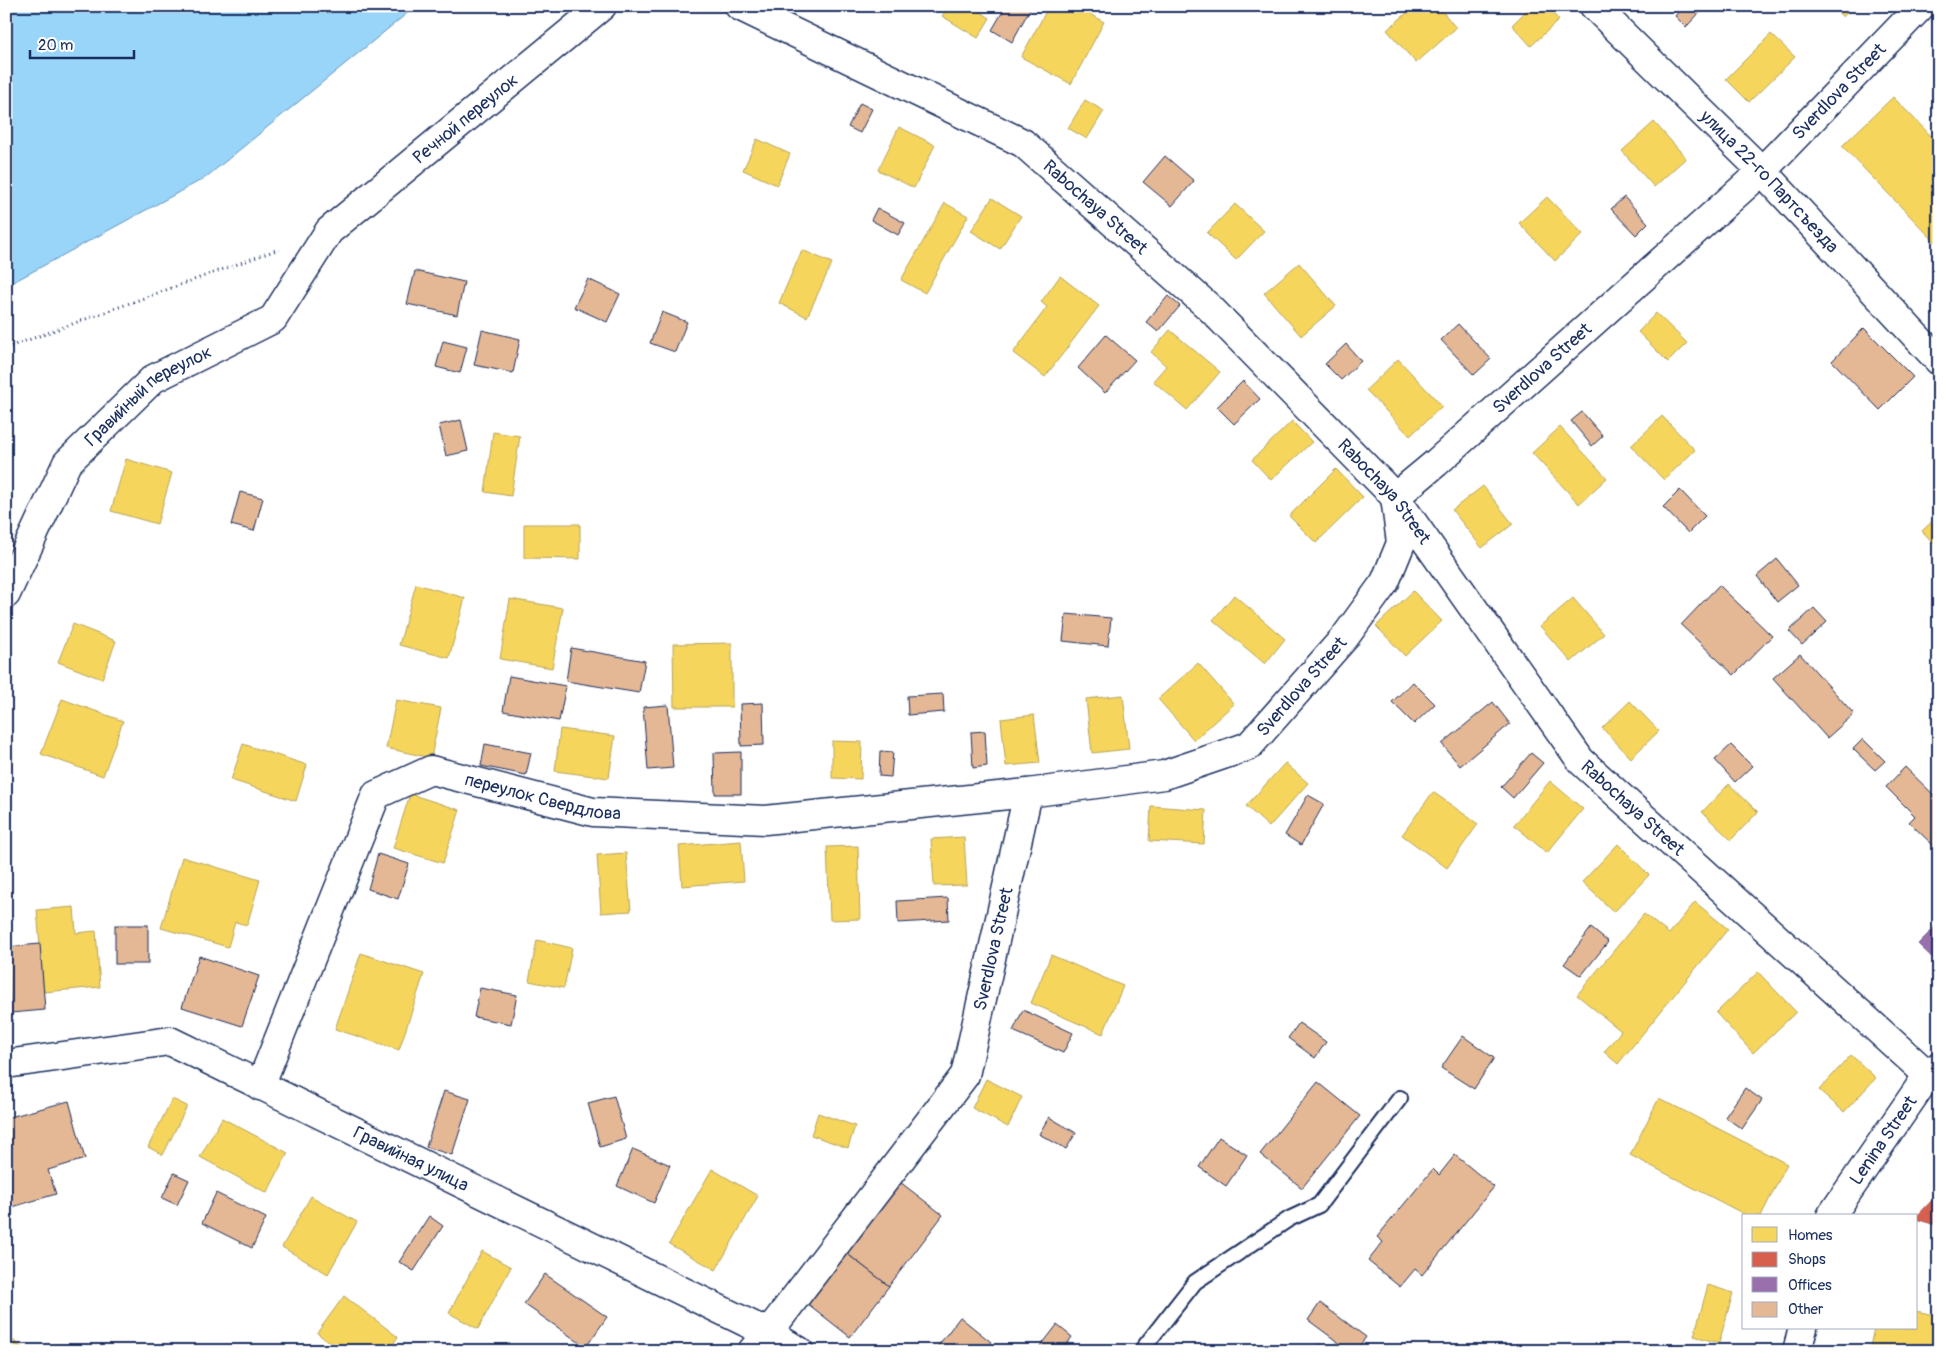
<svg xmlns="http://www.w3.org/2000/svg" width="1945" height="1357" font-family="Pangolin,sans-serif">
<style>
.water{fill:#98d5f9;stroke:#6693bb}
.homes{fill:#f6d55c;stroke:#b4a35d}
.shops{fill:#d6604d;stroke:#9e5152}
.offices{fill:#9970ab;stroke:#735c94}
.building{fill:#e4b795;stroke:#1b2f5e}
.lines{fill:none;stroke-linecap:round;stroke-linejoin:round}
.lane-casing{stroke:#1b2f5e;stroke-width:18}
.street-casing{stroke:#1b2f5e;stroke-width:31}
.secondary-casing{stroke:#1b2f5e;stroke-width:31}
.path{stroke:#1b2f5e;stroke-width:3;stroke-dasharray:1 4;stroke-linecap:butt}
.lane{stroke:#fff;stroke-width:14}
.street{stroke:#fff;stroke-width:28}
.secondary{stroke:#fff;stroke-width:28}
.labels{text-anchor:middle;stroke-width:5;stroke-linejoin:round;paint-order:stroke}
.street-label{font-size:18px;fill:#1b2f5e;stroke:#fff}
</style>
<rect width="100%" height="100%" fill="#fff"/>
<filter id="ink" filterUnits="userSpaceOnUse"><feTurbulence type="fractalNoise" baseFrequency=".02" numOctaves="2"/><feDisplacementMap in="SourceGraphic" scale="10" xChannelSelector="R" yChannelSelector="G"/><feConvolveMatrix kernelMatrix="1 2 1 2 8 2 1 2 1" color-interpolation-filters="sRGB"/></filter>
<g filter="url(#ink)">
<!-- water -->
<path class="water" d="M6,6H416L205,178L6,286Z"/>
<!-- homes -->
<g class="homes">
<path d="M949,6H972L990,18L978,38L942,16Z"/>
<path d="M1049,6H1075L1104,22L1071,84L1021,57Z"/>
<path d="M1415,6H1438L1456,28L1416,63L1387,30Z"/>
<path d="M1531,6H1546L1559,20L1531,46L1512,25Z"/>
<path d="M1831,6H1853L1843,17Z"/>
<path d="M1771,34L1795,57L1749,102L1726,79Z"/>
<path d="M1893,97L1939,144V246L1842,146Z"/>
<path d="M1085,100L1104,111L1087,139L1068,128Z"/>
<path d="M1654,122L1686,158L1654,187L1622,151Z"/>
<path d="M899,127L935,145L914,188L878,170Z"/>
<path d="M757,139L790,154L777,185L743,170Z"/>
<path d="M1547,197L1583,234L1555,261L1519,223Z"/>
<path d="M992,198L1021,216L1000,249L971,231Z"/>
<path d="M945,203L968,216L925,293L901,280Z"/>
<path d="M1235,204L1264,231L1236,260L1207,233Z"/>
<path d="M802,250L832,263L807,317L779,303Z"/>
<path d="M1299,263L1336,306L1301,336L1264,293Z"/>
<path d="M1060,276L1099,306L1045,377L1013,353L1047,307L1041,302Z"/>
<path d="M1656,313L1687,343L1668,362L1638,332Z"/>
<path d="M1170,330L1220,372L1187,410L1153,381L1166,366L1151,352Z"/>
<path d="M1398,359L1442,406L1410,436L1366,390Z"/>
<path d="M1662,416L1695,450L1664,480L1631,446Z"/>
<path d="M1292,421L1312,442L1271,480L1252,460Z"/>
<path d="M1560,427L1607,478L1579,504L1532,453Z"/>
<path d="M493,432L520,436L511,496L485,492Z"/>
<path d="M126,459L172,473L157,524L111,511Z"/>
<path d="M1336,469L1363,497L1316,543L1289,516Z"/>
<path d="M1483,486L1513,524L1482,548L1452,510Z"/>
<path d="M1939,515V549L1922,531Z"/>
<path d="M524,524H580V559L524,558Z"/>
<path d="M416,584L465,598L449,658L399,645Z"/>
<path d="M1413,591L1442,621L1405,656L1376,626Z"/>
<path d="M1234,595L1285,639L1265,664L1213,620Z"/>
<path d="M1573,598L1604,634L1571,662L1540,626Z"/>
<path d="M510,599L563,608L552,668L500,659Z"/>
<path d="M73,624L116,641L102,679L58,662Z"/>
<path d="M732,643V707H674L673,644Z"/>
<path d="M1198,663L1234,704L1194,740L1158,699Z"/>
<path d="M1123,695L1129,749L1092,753L1086,699Z"/>
<path d="M62,699L123,721L103,776L41,754Z"/>
<path d="M396,700L441,708L431,758L386,748Z"/>
<path d="M1630,701L1659,731L1631,758L1602,728Z"/>
<path d="M1034,715L1040,763L1006,766L1001,719Z"/>
<path d="M560,729L615,736L609,778L555,771Z"/>
<path d="M832,741L862,742L861,779L832,778Z"/>
<path d="M243,744L307,765L296,801L231,780Z"/>
<path d="M1285,763L1308,783L1269,827L1246,806Z"/>
<path d="M1550,781L1583,809L1547,853L1514,825Z"/>
<path d="M1729,784L1758,812L1731,840L1702,812Z"/>
<path d="M1433,792L1478,824L1447,868L1402,835Z"/>
<path d="M410,794L460,810L443,863L393,848Z"/>
<path d="M1151,806L1206,810L1204,844L1149,841Z"/>
<path d="M964,837L967,885L934,886L931,839Z"/>
<path d="M741,841L744,881L682,886L679,846Z"/>
<path d="M1618,844L1649,875L1614,912L1582,882Z"/>
<path d="M858,846L860,919L830,920L827,847Z"/>
<path d="M626,853L631,911L601,913L597,855Z"/>
<path d="M182,857L260,880L247,925L235,922L228,947L161,928Z"/>
<path d="M1695,902L1728,929L1618,1064L1604,1052L1621,1031L1577,995L1644,914L1669,934Z"/>
<path d="M74,907L76,933L96,931L100,987L44,992L37,910Z"/>
<path d="M537,940L572,948L564,988L529,981Z"/>
<path d="M361,953L424,974L399,1050L335,1029Z"/>
<path d="M1051,955L1123,986L1103,1034L1031,1003Z"/>
<path d="M1758,972L1796,1012L1753,1053L1716,1013Z"/>
<path d="M1851,1055L1876,1078L1844,1112L1819,1090Z"/>
<path d="M986,1079L1022,1097L1008,1127L972,1108Z"/>
<path d="M1659,1098L1787,1164L1761,1216H1748L1630,1155Z"/>
<path d="M172,1099L187,1106L163,1155L148,1147Z"/>
<path d="M818,1113L855,1126L848,1148L811,1135Z"/>
<path d="M222,1118L288,1153L267,1193L200,1157Z"/>
<path d="M712,1169L758,1196L716,1270L669,1244Z"/>
<path d="M311,1196L357,1222L328,1274L282,1247Z"/>
<path d="M482,1251L511,1267L478,1329L449,1313Z"/>
<path d="M1708,1285L1733,1293L1719,1343L1694,1336Z"/>
<path d="M344,1296L398,1337L388,1351H341L317,1333Z"/>
<path d="M1916,1311L1939,1316V1351H1869L1874,1328H1916Z"/>
<path d="M13,1340L26,1351H6Z"/>
</g>
<!-- shops -->
<path class="shops" d="M1939,1193V1226L1916,1219V1217Z"/>
<!-- offices -->
<path class="offices" d="M1939,923V964L1918,944Z"/>
<!-- building -->
<g class="building">
<path d="M1006,6L1031,7L1012,42L992,30Z"/>
<path d="M1684,6H1706L1686,27L1675,16Z"/>
<path d="M860,103L872,109L860,133L848,127Z"/>
<path d="M1165,156L1194,181L1172,206L1143,182Z"/>
<path d="M1624,197L1648,223L1636,235L1611,209Z"/>
<path d="M877,208L905,223L898,235L871,220Z"/>
<path d="M415,271L464,282L457,315L407,304Z"/>
<path d="M588,279L620,294L607,322L574,307Z"/>
<path d="M1168,296L1180,306L1158,332L1146,322Z"/>
<path d="M662,312L687,322L675,352L650,343Z"/>
<path d="M1458,324L1491,359L1474,375L1441,340Z"/>
<path d="M1864,328L1913,377L1880,410L1832,361Z"/>
<path d="M482,330L520,339L513,373L474,365Z"/>
<path d="M1106,335L1135,360L1105,393L1078,368Z"/>
<path d="M443,341L467,347L460,373L436,367Z"/>
<path d="M1346,344L1361,361L1341,380L1325,364Z"/>
<path d="M1243,381L1260,399L1234,424L1217,407Z"/>
<path d="M1582,412L1603,436L1592,446L1571,421Z"/>
<path d="M461,420L468,451L446,456L439,425Z"/>
<path d="M1680,490L1705,516L1688,533L1663,507Z"/>
<path d="M240,492L263,498L254,531L231,525Z"/>
<path d="M1777,559L1798,585L1777,602L1757,576Z"/>
<path d="M1719,585L1772,636L1734,675L1681,625Z"/>
<path d="M1814,608L1827,622L1802,645L1789,631Z"/>
<path d="M1066,614L1111,618L1108,646L1063,641Z"/>
<path d="M571,648L645,661L639,693L566,681Z"/>
<path d="M1800,654L1854,714L1827,738L1773,678Z"/>
<path d="M509,676L566,686L559,721L503,711Z"/>
<path d="M1413,682L1435,704L1414,724L1392,702Z"/>
<path d="M943,694L944,712L908,715L907,696Z"/>
<path d="M1493,702L1510,724L1460,766L1442,744Z"/>
<path d="M763,703L764,745L741,746L740,704Z"/>
<path d="M668,705L673,768L648,770L643,707Z"/>
<path d="M985,731L987,766L973,768L971,732Z"/>
<path d="M1863,739L1885,761L1875,770L1853,749Z"/>
<path d="M485,744L531,753L526,775L481,766Z"/>
<path d="M1731,745L1752,766L1735,782L1715,760Z"/>
<path d="M880,751L893,752L891,777L879,776Z"/>
<path d="M741,752V794H715L714,753Z"/>
<path d="M1531,753L1543,763L1513,798L1501,787Z"/>
<path d="M1905,767L1939,800V851L1909,822L1915,816L1886,787Z"/>
<path d="M1308,795L1324,804L1301,845L1285,835Z"/>
<path d="M378,854L409,864L398,899L368,889Z"/>
<path d="M948,898L949,920L898,923L897,901Z"/>
<rect x="115" y="925" width="33" height="39"/>
<path d="M1591,928L1608,942L1581,976L1564,964Z"/>
<path d="M40,944L45,1010L11,1013L6,947Z"/>
<path d="M199,956L259,976L242,1026L182,1007Z"/>
<path d="M480,988L517,995L511,1024L474,1017Z"/>
<path d="M1023,1010L1073,1033L1063,1053L1013,1031Z"/>
<path d="M1299,1023L1326,1042L1315,1058L1288,1038Z"/>
<path d="M1463,1036L1494,1058L1474,1089L1441,1068Z"/>
<path d="M1318,1082L1360,1116L1302,1188L1260,1154Z"/>
<path d="M1745,1088L1762,1100L1742,1129L1725,1117Z"/>
<path d="M444,1091L470,1099L452,1155L426,1147Z"/>
<path d="M614,1096L626,1139L600,1147L588,1103Z"/>
<path d="M69,1101L85,1159L48,1170L56,1194L9,1208L6,1198V1118Z"/>
<path d="M1049,1117L1076,1133L1066,1149L1039,1134Z"/>
<path d="M1219,1137L1247,1155L1226,1186L1199,1167Z"/>
<path d="M633,1149L670,1165L654,1203L617,1186Z"/>
<path d="M1455,1155L1494,1187L1422,1275L1415,1269L1400,1287L1368,1261L1383,1242L1377,1237L1433,1169L1439,1175Z"/>
<path d="M174,1173L189,1180L177,1205L162,1198Z"/>
<path d="M900,1182L943,1215L889,1286L846,1253Z"/>
<path d="M216,1193L266,1218L252,1248L202,1223Z"/>
<path d="M429,1216L443,1226L414,1271L399,1262Z"/>
<path d="M846,1253L889,1286L850,1337L808,1304Z"/>
<path d="M545,1274L607,1317L586,1347L524,1304Z"/>
<path d="M1320,1303L1366,1337L1356,1351H1350L1308,1320Z"/>
<path d="M960,1317L991,1342L984,1351H934Z"/>
<path d="M1057,1325L1072,1337L1062,1351H1037Z"/>
<path d="M1319,1344L1332,1351H1315Z"/>
</g>
<g class="lines">
<!-- lane casing -->
<g class="lane-casing">
<path id="lane" d="M1141,1351L1195,1282L1289,1219L1319,1205L1400,1098"/>
</g>
<!-- street casing -->
<g class="street-casing">
<g id="street">
<path id="s1" d="M739,6L1023,143L1211,309L1395,497L1581,761L1928,1075"/>
<path id="s2" d="M1594,6L1762,171L1939,361"/>
<path id="s3" d="M6,594L67,463L153,379L273,319L329,231L602,6"/>
<path id="s4" d="M6,1064L170,1041L768,1333L799,1351"/>
<path id="s5" d="M260,1086L376,795L431,770L593,812L765,820L1028,793"/>
<path id="s6" d="M752,1351L768,1333L965,1075L1028,793L1164,775L1249,746L1345,637L1385,582L1401,543L1395,497L1436,463L1762,171L1921,6"/>
</g>
</g>
<!-- secondary casing -->
<g class="secondary-casing">
<g id="secondary">
<path id="s7" d="M1831,1216L1928,1075L1939,1066"/>
<path d="M1797,1351L1803,1328"/>
</g>
</g>
<!-- path -->
<path class="path" d="M6,348L279,249"/>
<!-- lane -->
<use href="#lane" class="lane"/>
<!-- street -->
<use href="#street" class="street"/>
<!-- secondary -->
<use href="#secondary" class="secondary"/>
</g>
</g>
<g class="labels">
<!-- street labels -->
<g class="street-label">
<text dy="6" stroke="none"><textPath href="#s6" startOffset="1768">Sverdlova Street</textPath></text>
<text dy="6" stroke="none"><textPath href="#s3" startOffset="680">Речной переулок</textPath></text>
<text dy="6" stroke="none"><textPath href="#s2" startOffset="248">улица 22-го Партсъезда</textPath></text>
<text dy="6" stroke="none"><textPath href="#s1" startOffset="412">Rabochaya Street</textPath></text>
<text dy="6" stroke="none"><textPath href="#s6" startOffset="1362">Sverdlova Street</textPath></text>
<text dy="6" stroke="none"><textPath href="#s3" startOffset="251">Гравийный переулок</textPath></text>
<text dy="6" stroke="none"><textPath href="#s1" startOffset="818">Rabochaya Street</textPath></text>
<text dy="6" stroke="none"><textPath href="#s6" startOffset="944">Sverdlova Street</textPath></text>
<text dy="6" stroke="none"><textPath href="#s5" startOffset="489">переулок Свердлова</textPath></text>
<text dy="6" stroke="none"><textPath href="#s1" startOffset="1222">Rabochaya Street</textPath></text>
<text dy="6" stroke="none"><textPath href="#s6" startOffset="478">Sverdlova Street</textPath></text>
<text dy="6" stroke="none"><textPath href="#s7" startOffset="92">Lenina Street</textPath></text>
<text dy="6" stroke="none"><textPath href="#s4" startOffset="434">Гравийная улица</textPath></text>
</g>
</g>
<!-- margin -->
<rect width="1945" height="1357" fill="none" stroke="#fff" stroke-width="25"/>
<rect x="12" y="12" width="1920" height="1332" fill="none" stroke="#1b2f5e" stroke-width="2" filter="url(#ink)"/>
<!-- legend -->
<rect x="1742" y="1214" width="175" height="115" fill="#ffffff" stroke="#a4acbf"/>
<rect x="1752" y="1227" width="25" height="15" fill="#f6d55c" stroke="#a4acbf"/>
<text x="1788" y="1240" font-size="15" fill="#1b2f5e">Homes</text>
<rect x="1752" y="1252" width="25" height="15" fill="#d6604d" stroke="#a4acbf"/>
<text x="1788" y="1264" font-size="15" fill="#1b2f5e">Shops</text>
<rect x="1752" y="1277" width="25" height="15" fill="#9970ab" stroke="#a4acbf"/>
<text x="1788" y="1290" font-size="15" fill="#1b2f5e">Offices</text>
<rect x="1752" y="1302" width="25" height="15" fill="#e4b795" stroke="#a4acbf"/>
<text x="1788" y="1314" font-size="15" fill="#1b2f5e">Other</text>
<!-- scale -->
<path d="M30 50v8h104v-8" fill="none" stroke="#1b2f5e" stroke-width="2.5"/>
<text x="38" y="50" font-size="15" fill="#1b2f5e" stroke="#ffffff" stroke-width="4" paint-order="stroke">20 m</text>
</svg>
